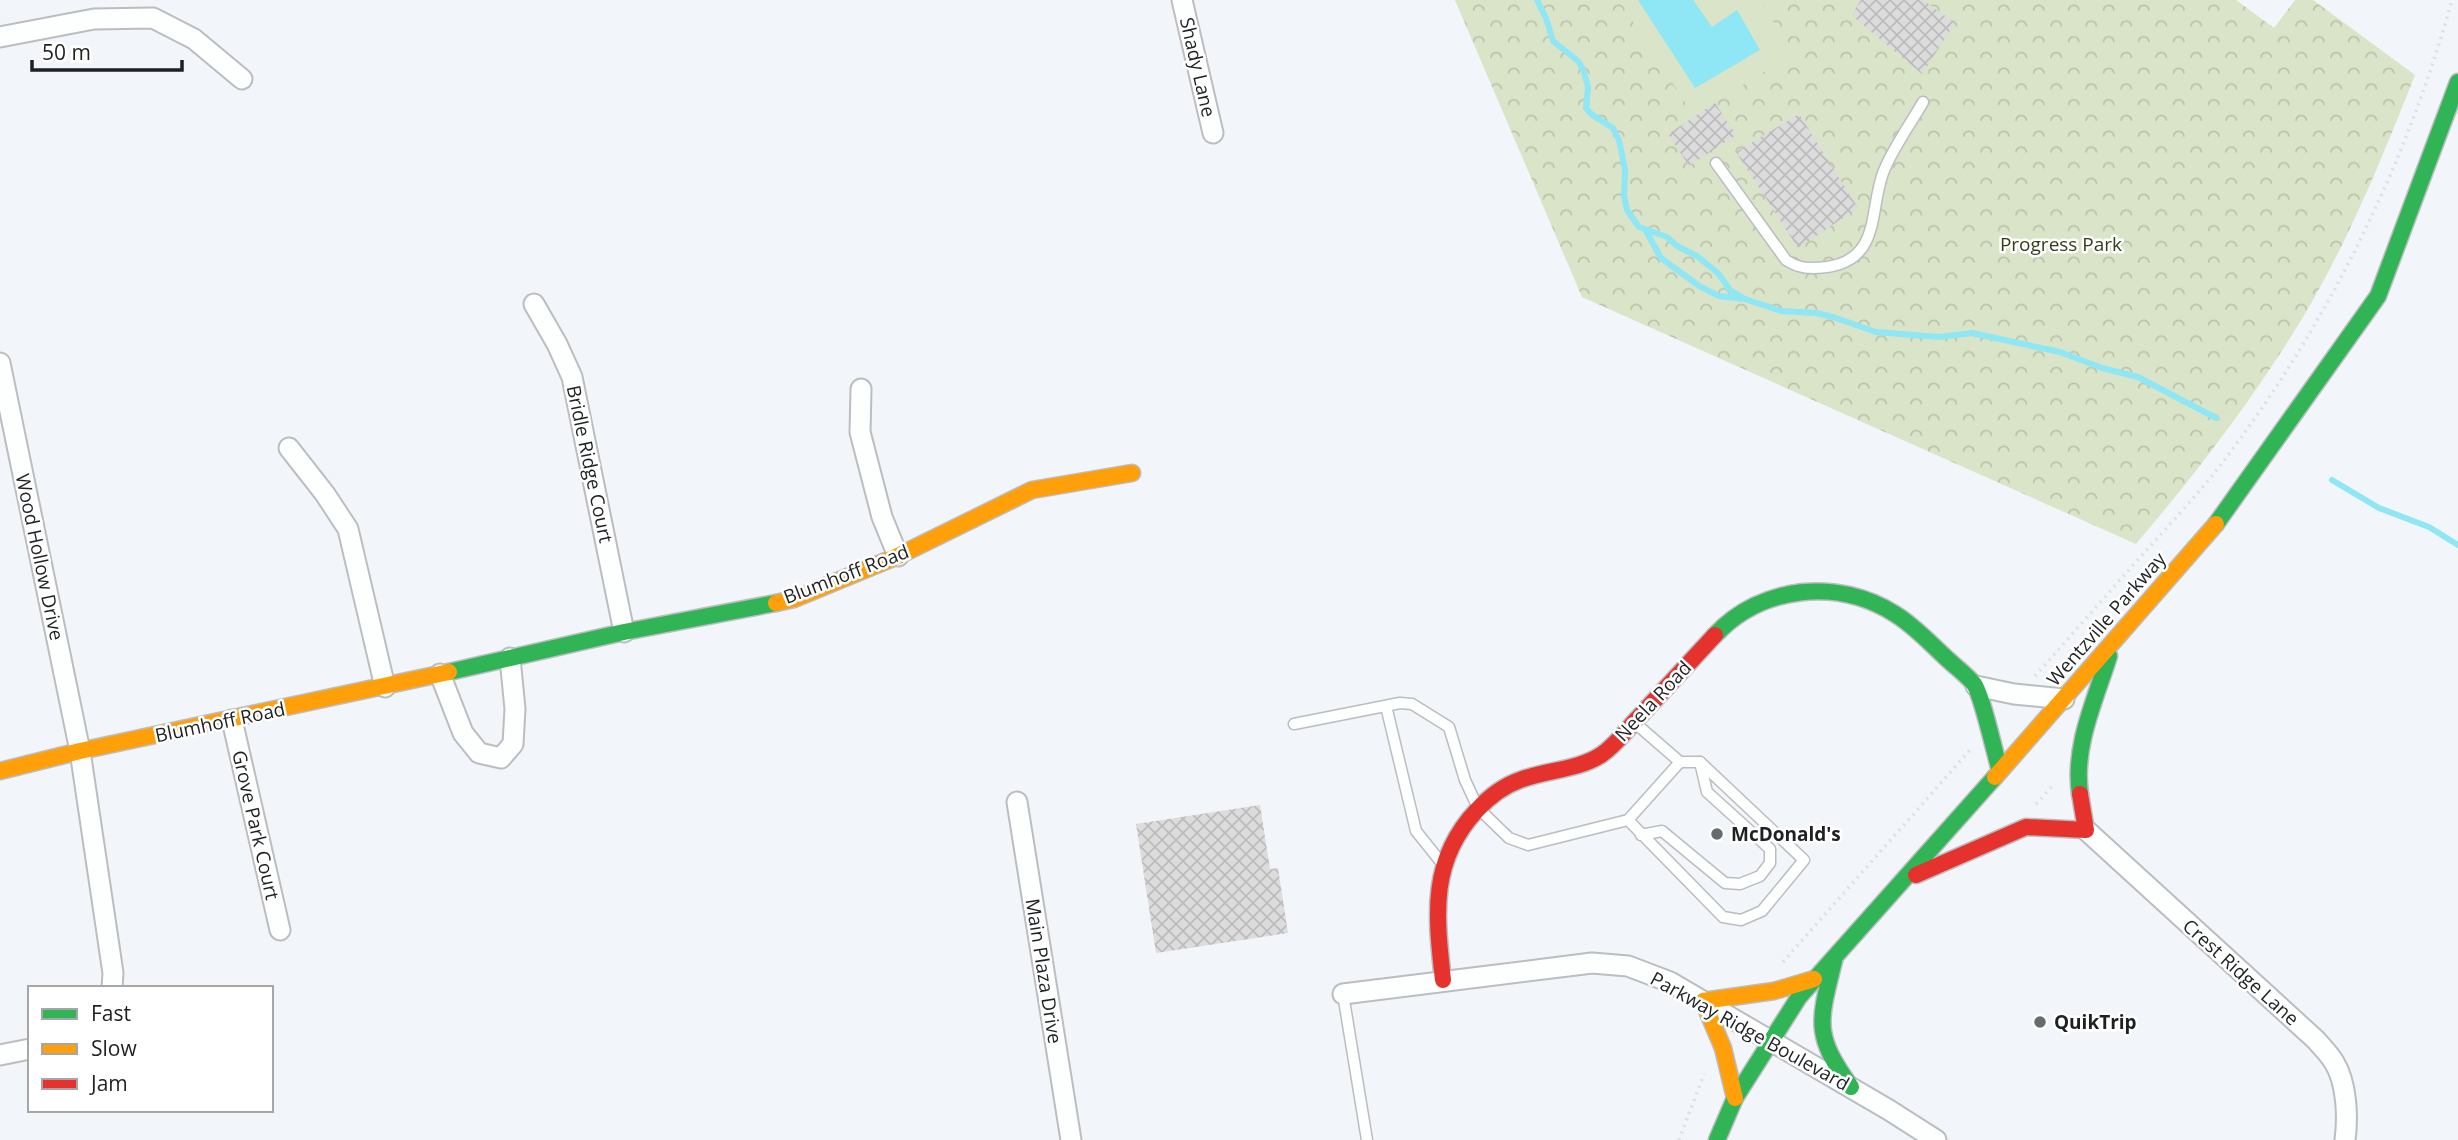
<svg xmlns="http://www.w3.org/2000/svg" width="2458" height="1140" font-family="'Open Sans',sans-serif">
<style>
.park{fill:url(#park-crowns)}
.garden{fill:#dae4c8}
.water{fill:#8fe6f4}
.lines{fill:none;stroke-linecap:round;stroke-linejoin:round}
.stream{stroke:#8fe6f4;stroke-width:6}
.building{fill:url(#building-cross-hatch)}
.lane-casing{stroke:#bbbdc0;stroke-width:13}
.street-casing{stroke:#bbbdc0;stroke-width:23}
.fast-casing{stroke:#bbbdc0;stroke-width:19}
.slow-casing{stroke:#bbbdc0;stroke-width:19}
.jam-casing{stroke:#bbbdc0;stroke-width:19}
.path{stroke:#dee0e1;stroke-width:3.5;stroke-dasharray:2 5;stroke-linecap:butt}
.lane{stroke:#fdfefe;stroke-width:10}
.street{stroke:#fdfefe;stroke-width:19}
.fast{stroke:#30b455;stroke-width:16}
.slow{stroke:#ff9f0a;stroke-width:16}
.jam{stroke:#e5322d;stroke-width:16}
.poi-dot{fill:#686b6d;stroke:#fff;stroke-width:2.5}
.labels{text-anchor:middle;stroke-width:5;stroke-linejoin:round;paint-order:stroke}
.street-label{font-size:19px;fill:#1e2022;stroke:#fff}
.park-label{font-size:19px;fill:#333d19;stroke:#fff}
.poi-label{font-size:19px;font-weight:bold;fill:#1e2022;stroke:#fff;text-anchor:start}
</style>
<defs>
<pattern id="park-crowns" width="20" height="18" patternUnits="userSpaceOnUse" patternTransform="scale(1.75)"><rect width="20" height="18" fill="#dae4c8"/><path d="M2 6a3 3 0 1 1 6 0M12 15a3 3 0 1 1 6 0" fill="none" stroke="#bbc3ac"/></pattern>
<pattern id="building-cross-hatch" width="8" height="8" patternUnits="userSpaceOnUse" patternTransform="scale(1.75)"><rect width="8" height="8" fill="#dcdcdc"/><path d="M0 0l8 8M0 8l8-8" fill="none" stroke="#bcbcbc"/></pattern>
</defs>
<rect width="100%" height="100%" fill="#f2f5f9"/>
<!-- park -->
<path class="park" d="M1455,0H2236L2274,28L2295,0H2313L2415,75C2382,158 2349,240 2303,317C2254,398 2197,472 2136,544L1582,297Z"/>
<!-- garden -->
<path class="garden" d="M1619,0H1759L1794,53L1694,116Z"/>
<!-- water -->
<path class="water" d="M1638,0H1693L1712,27L1737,10L1760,50L1695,88Z"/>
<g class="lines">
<!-- stream -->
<g class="stream">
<path d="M1537,0L1546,18L1553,41L1578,61L1583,69L1588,87L1586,108L1591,114L1613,128L1619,140L1625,169L1624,196L1627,210L1639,227L1667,237L1677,246L1697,256L1718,273L1730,290L1745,299L1781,311L1816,313L1833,317L1876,332L1939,337L1972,333L2060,352L2102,368L2138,377L2216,418"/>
<path d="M1646,231L1661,258L1699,286L1719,296L1744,299"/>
<path d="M2332,480L2379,508L2429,527L2458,545"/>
</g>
</g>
<!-- building -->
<g class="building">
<path d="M1861,0H1923L1955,23L1922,74L1851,15Z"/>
<path d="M1715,103L1736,135L1689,166L1668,134Z"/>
<path d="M1799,114L1858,208L1798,248L1736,152Z"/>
<path d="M1260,805L1270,869L1278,868L1288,933L1156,953L1136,824Z"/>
</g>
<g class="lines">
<!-- lane casing -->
<g class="lane-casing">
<g id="lane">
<path d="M1716,163L1786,260C1799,269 1811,269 1827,267C1881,259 1869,211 1883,173C1892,149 1910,125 1923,102"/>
<path d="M1386,706L1416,831L1440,861"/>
<path d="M1294,724L1400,703L1412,704L1449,727L1465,780L1478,808L1509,838L1528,845L1628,820L1680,762"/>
<path d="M1628,820L1723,917L1741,920L1762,911L1804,860L1700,762H1680L1635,723"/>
<path d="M1641,835L1662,831L1725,883L1740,884L1760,876L1770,863V849L1707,792L1700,762"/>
<path d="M1343,994L1367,1140"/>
</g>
</g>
<!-- street casing -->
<g class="street-casing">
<g id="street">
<path d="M1182,0L1213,133"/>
<path d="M0,37L94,19L153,18L194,39L242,79"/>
<path d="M534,304L557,344L572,377L624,632"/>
<path d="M0,363L80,751L113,973L112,988"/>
<path d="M861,389L860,432L882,517L898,556"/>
<path d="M289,448L325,494L348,529L385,687"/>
<path d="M440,674L463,733L479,753L501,758L513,744L515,709L510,658"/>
<path d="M1976,686L2014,694L2064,699"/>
<path d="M232,720L280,930"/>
<path d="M1017,802L1071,1140"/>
<path d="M2086,830L2316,1040C2322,1047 2329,1054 2334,1062C2347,1083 2348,1117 2345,1140"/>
<path d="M1343,994L1592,963L1628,966L1670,982L1889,1110L1936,1140"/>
<path d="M0,1055L30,1049"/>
</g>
</g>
<!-- fast casing -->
<g class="fast-casing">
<g id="fast">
<path d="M2216,524L2378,296L2458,82"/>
<path d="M1715,635C1762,585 1838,578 1895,614C1913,625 1928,641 1943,655C1953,665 1966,674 1974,684C1982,695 1995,754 2000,771"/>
<path d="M449,672L624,632L776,603"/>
<path d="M2080,794C2073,746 2095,701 2109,656"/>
<path d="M1834,961C1819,1022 1813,1034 1851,1087"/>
<path d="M1717,1140L1735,1098L1799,997L1995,777"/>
</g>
</g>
<!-- slow casing -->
<g class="slow-casing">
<g id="slow">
<path d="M776,603L794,599L898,556L1032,490L1132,473"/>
<path d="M0,771L80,751L449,672"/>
<path d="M1995,777L2216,524"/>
<path d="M1735,1098L1723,1048L1703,1001L1774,991L1814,979"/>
</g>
</g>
<!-- jam casing -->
<g class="jam-casing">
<g id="jam">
<path d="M1916,875L2026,827L2086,830L2080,794"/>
<path d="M1443,980C1436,916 1429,861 1477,810C1489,797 1503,786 1520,780C1546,770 1578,770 1601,755C1616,745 1627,729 1639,717C1664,690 1690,662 1715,635"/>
</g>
</g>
<!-- path -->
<g class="path">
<path d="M2035,676C2074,632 2113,588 2152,544C2173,521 2195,497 2215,472C2323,334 2405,169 2452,0"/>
<path d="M2036,804L2054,784"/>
<path d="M1783,962L1970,750"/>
<path d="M1679,1140L1704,1074"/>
</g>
<!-- lane -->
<use href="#lane" class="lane"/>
<!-- street -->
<use href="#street" class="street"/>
<!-- fast -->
<use href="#fast" class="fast"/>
<!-- slow -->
<use href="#slow" class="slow"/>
<!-- jam -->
<use href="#jam" class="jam"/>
</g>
<!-- markers -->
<g class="poi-dot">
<circle cx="1717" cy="834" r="7"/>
<circle cx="2040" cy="1022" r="7"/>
</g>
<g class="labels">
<!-- street labels -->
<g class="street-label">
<text transform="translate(1198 67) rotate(77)" y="7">Shady Lane</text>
<text transform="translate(590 464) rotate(78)" y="7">Bridle Ridge Court</text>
<text transform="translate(40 557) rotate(78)" y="7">Wood Hollow Drive</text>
<text transform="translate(846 574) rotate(-21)" y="7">Blumhoff Road</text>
<text transform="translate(2106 619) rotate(-49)" y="7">Wentzville Parkway</text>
<text transform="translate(1653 701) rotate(-47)" y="7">Neela Road</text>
<text transform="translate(220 722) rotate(-12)" y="7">Blumhoff Road</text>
<text transform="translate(256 825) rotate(77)" y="7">Grove Park Court</text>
<text transform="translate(1044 971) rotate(81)" y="7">Main Plaza Drive</text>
<text transform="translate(2241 972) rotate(42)" y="7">Crest Ridge Lane</text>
<text transform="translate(1750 1031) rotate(29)" y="7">Parkway Ridge Boulevard</text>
</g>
<!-- park labels -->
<g class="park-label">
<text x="2061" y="251">Progress Park</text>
</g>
<!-- poi labels -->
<g class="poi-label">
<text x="1731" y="841">McDonald's</text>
<text x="2054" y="1029">QuikTrip</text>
</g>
</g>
<!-- legend -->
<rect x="28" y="986" width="245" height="126" fill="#ffffff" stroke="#a5a6a7" stroke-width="2"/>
<rect x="42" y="1009" width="35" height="10" fill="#30b455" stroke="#a5a6a7" stroke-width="2"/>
<text x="91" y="1021" font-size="21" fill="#1e2022">Fast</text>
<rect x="42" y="1044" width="35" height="10" fill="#ff9f0a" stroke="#a5a6a7" stroke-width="2"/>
<text x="91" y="1056" font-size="21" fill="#1e2022">Slow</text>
<rect x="42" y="1079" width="35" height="10" fill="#e5322d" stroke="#a5a6a7" stroke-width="2"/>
<text x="91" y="1091" font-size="21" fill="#1e2022">Jam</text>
<!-- scale -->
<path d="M32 60v10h150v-10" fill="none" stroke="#1e2022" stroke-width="3.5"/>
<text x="42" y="60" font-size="21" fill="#1e2022" stroke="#ffffff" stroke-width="5" paint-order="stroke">50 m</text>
</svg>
